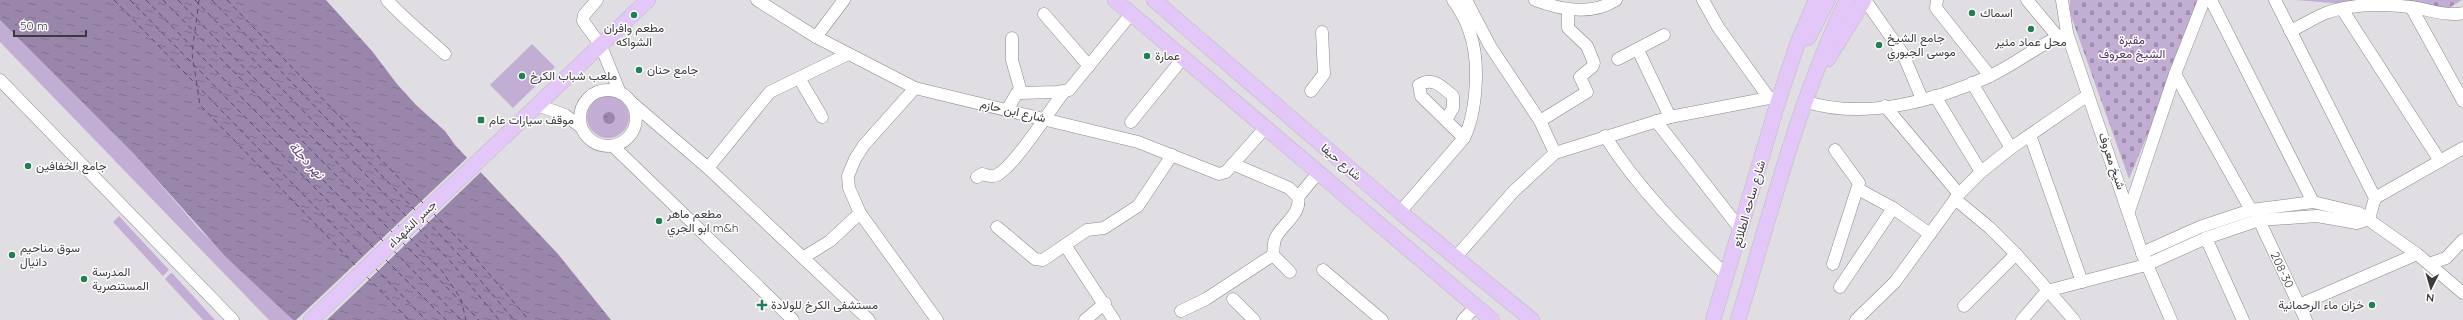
<svg xmlns="http://www.w3.org/2000/svg" width="2463" height="320" font-family="Quicksand,Vazirmatn,sans-serif">
<style>
.grass{fill:#c2aed4}
.cemetery{fill:url(#cemetery-stones)}
.water{fill:url(#water-ripples)}
.pier{fill:#e0dee2}
.lines{fill:none;stroke-linecap:round;stroke-linejoin:round}
.ferry{stroke:#634579;stroke-width:1;stroke-dasharray:5 4;stroke-linecap:butt}
.minor-casing{stroke:#8a898c;stroke-width:13}
.major-casing{stroke:#bcbcbd;stroke-width:16}
.minor{stroke:#fff;stroke-width:12}
.major{stroke:#e2c7f8;stroke-width:15}
.poi-dot{fill:#227f55;stroke:#fff;stroke-width:1.5}
.labels{text-anchor:middle;stroke-width:3;stroke-linejoin:round;paint-order:stroke}
.poi-label{font-size:12px;fill:#3b3b3c;stroke:#fff;text-anchor:start}
.park-label{font-size:12px;fill:#4f3265;stroke:#fff}
.street-label{font-size:12px;fill:#3b3b3c;stroke:#fff}
.water-label{font-size:13px;font-style:italic;fill:#634579;stroke:#fff}
</style>
<defs>
<pattern id="cemetery-stones" width="16" height="16" patternUnits="userSpaceOnUse"><rect width="16" height="16" fill="#c2aed4"/><path d="M2 7V4a2 2 0 0 1 4 0v3zM10 15v-3a2 2 0 0 1 4 0v3z" fill="#9f8fad"/></pattern>
<pattern id="water-ripples" width="26" height="14" patternUnits="userSpaceOnUse"><rect width="26" height="14" fill="#9a86ab"/><path d="M2 4q2-2 4 0t4 0M15 11q2-2 4 0t4 0" fill="none" stroke="#7f6f8c"/></pattern>
</defs>
<rect width="100%" height="100%" fill="#e0dee2"/>
<!-- grass -->
<g class="grass">
<path d="M0,20L134,154L200,230L293,320H269L0,42Z"/>
<path d="M532,44L555,67L513,108L490,85Z"/>
<circle cx="608" cy="117" r="21"/>
<path d="M119,216L169,270L163,276L113,222Z"/>
<path d="M171,273H172L215,320H203L165,279Z"/>
</g>
<!-- cemetery -->
<g class="cemetery">
<path d="M2070,0H2204L2129,179L2070,13Z"/>
<path d="M2296,0H2462L2442,12Z"/>
</g>
<!-- water -->
<g class="water">
<path d="M0,0H326L372,51L397,84L416,105L445,131L455,145L558,254L611,320H293L225,256L134,154L0,20Z"/>
<circle cx="609" cy="118" r="6"/>
</g>
<!-- pier -->
<path class="pier" d="M469,156L483,170L327,320H296Z"/>
<g class="lines">
<!-- ferry -->
<g class="ferry">
<path d="M114,0L366,259"/>
<path d="M130,0L375,249"/>
<path d="M146,0L384,242"/>
<path d="M163,0L393,233"/>
<path d="M178,0L399,226"/>
<path d="M195,0L409,219"/>
<path d="M199,0L192,53L200,105L357,267"/>
<path d="M212,0L416,211"/>
<path d="M227,0L424,204"/>
<path d="M433,213L466,247L529,320"/>
<path d="M426,220L459,255L514,320"/>
<path d="M418,228L451,262L499,320"/>
<path d="M409,237L442,271L461,299L466,320"/>
<path d="M402,242L479,320"/>
<path d="M394,251L461,320"/>
<path d="M386,260L446,320"/>
<path d="M375,268L426,320"/>
<path d="M367,277L409,320"/>
</g>
<!-- minor casing -->
<g class="minor-casing">
<g id="minor">
<path d="M387,0C405,20 426,36 445,54"/>
<path d="M597,0L584,15L583,21L601,46L620,93"/>
<path d="M757,0L816,37L915,88L1138,142L1219,174L1226,172L1265,128"/>
<path d="M1466,0L1490,46L1540,121L1555,153"/>
<path d="M1535,0C1561,10 1591,16 1616,0"/>
<path d="M1703,0L1718,27L1769,98"/>
<path d="M1865,0L1903,54L1922,99"/>
<path d="M1937,0L1936,8L1990,76"/>
<path d="M2027,0L2058,37"/>
<path d="M2062,0L2067,33L2142,253L2171,320"/>
<path d="M2211,0L2313,202"/>
<path d="M2275,0L2375,198L2369,219"/>
<path d="M2411,7L2463,101"/>
<path d="M2342,9L2440,161"/>
<path d="M1044,14L1089,66"/>
<path d="M2290,31C2302,26 2313,18 2326,13C2352,3 2384,4 2411,7C2428,9 2447,17 2463,13"/>
<path d="M816,37L844,0"/>
<path d="M1012,38V60L1021,92"/>
<path d="M1638,50L1670,117"/>
<path d="M1618,59L1664,35"/>
<path d="M2175,74L2251,210"/>
<path d="M799,78L822,117"/>
<path d="M0,80L233,320"/>
<path d="M1972,83L2011,148"/>
<path d="M915,88L864,145L855,159L848,176L849,188L860,213L937,320"/>
<circle cx="608" cy="118" r="28"/>
<path d="M1311,91L1324,74L1322,32"/>
<path d="M1935,96L1981,172"/>
<path d="M631,102L708,168L869,320"/>
<path d="M1807,102C1865,120 1935,101 1990,76C2016,64 2039,44 2067,33"/>
<path d="M537,105L565,115L581,127"/>
<path d="M1885,106L1959,194"/>
<path d="M1007,110L1017,93L1058,92L1069,90L1131,14"/>
<path d="M1446,120L1453,108V96C1442,87 1433,76 1419,85L1421,96L1464,138"/>
<path d="M1540,121L1587,92L1580,77L1592,67L1594,63L1587,46L1568,28V10"/>
<path d="M1656,121L1741,230"/>
<path d="M1131,122L1183,58"/>
<path d="M2030,135L2082,282"/>
<path d="M1605,136C1638,189 1683,233 1727,276"/>
<path d="M613,146L793,320"/>
<path d="M1233,164L1289,188L1298,197C1302,213 1283,224 1276,237C1273,242 1274,249 1273,255L1290,272"/>
<path d="M708,168L770,92L848,54"/>
<path d="M977,177L982,174C987,175 992,178 997,175C1017,163 1048,112 1064,92"/>
<path d="M1858,189L1893,208L1930,234"/>
<path d="M1298,197L1318,173"/>
<path d="M2375,198L2463,148"/>
<path d="M1955,199L1990,228L2016,254L2074,320"/>
<path d="M2129,211L2175,74L2204,0"/>
<path d="M1400,212L1464,138C1477,112 1480,61 1470,33C1467,21 1460,10 1453,0"/>
<path d="M2259,220L2306,320"/>
<path d="M997,227L1035,259L1043,260L1087,230L1104,228L1138,206L1172,155"/>
<path d="M2206,238L2243,320"/>
<path d="M1065,245L1114,320"/>
<path d="M2142,253L2200,227L2251,210L2313,202L2359,213L2417,254L2463,293"/>
<path d="M804,257L830,241L860,213"/>
<path d="M1455,258L1513,192L1555,153L1670,117L1769,98L1779,99"/>
<path d="M1833,264L1859,183L1835,150"/>
<path d="M2429,264L2446,258L2463,240"/>
<path d="M1323,270L1382,320"/>
<path d="M1840,287L1893,208"/>
<path d="M1233,299L1254,320"/>
<path d="M2299,305L2417,254"/>
<path d="M1964,306L2016,254"/>
<path d="M1181,311L1206,299L1273,255"/>
<path d="M1085,320L1105,303"/>
<path d="M1463,320L1476,306"/>
<path d="M1856,320L1895,282L1959,194L1981,172L2011,148L2088,95"/>
<path d="M2022,320L2047,291L2146,265L2206,238L2259,220L2317,216L2357,223L2369,219"/>
</g>
</g>
<!-- major casing -->
<g class="major-casing">
<g id="major">
<path d="M1115,0L1492,320"/>
<path d="M1154,0L1400,212L1532,320"/>
<path d="M1808,38L1828,0"/>
<path d="M1828,59L1864,0"/>
<path d="M311,320L648,0"/>
<path d="M1713,320L1779,99L1798,42L1816,0"/>
<path d="M1738,320C1771,213 1798,101 1847,0"/>
</g>
</g>
<!-- minor -->
<use href="#minor" class="minor"/>
<!-- major -->
<use href="#major" class="major"/>
</g>
<!-- markers -->
<g class="poi-dot">
<circle cx="1972" cy="13" r="4"/>
<circle cx="634" cy="15" r="4"/>
<circle cx="2031" cy="29" r="4"/>
<circle cx="1879" cy="45" r="4"/>
<circle cx="1147" cy="56" r="4"/>
<circle cx="639" cy="70" r="4"/>
<circle cx="522" cy="76" r="4"/>
<rect x="477" y="116" width="8" height="8" rx="2"/>
<circle cx="28" cy="166" r="4"/>
<circle cx="659" cy="221" r="4"/>
<circle cx="12" cy="255" r="4"/>
<circle cx="84" cy="279" r="4"/>
<path d="M760 299h4v4h4v4h-4v4h-4v-4h-4v-4h4z"/>
<circle cx="2372" cy="305" r="4"/>
</g>
<g class="labels">
<!-- poi labels -->
<g class="poi-label">
<text x="1980" y="17">اسماك</text>
<text x="634" y="32" text-anchor="middle">مطعم وافران<tspan x="634" dy="14">الشواكه</tspan></text>
<text x="1887" y="42">جامع الشيخ<tspan x="1887" dy="14">موسى الجبوري</tspan></text>
<text x="2031" y="46" text-anchor="middle">محل عماد مئير</text>
<text x="1155" y="60">عمارة</text>
<text x="647" y="74">جامع حنان</text>
<text x="530" y="80">ملعب شباب الكرخ</text>
<text x="489" y="124">موقف سيارات عام</text>
<text x="36" y="170">جامع الخفافين</text>
<text x="667" y="218">مطعم ماهر<tspan x="667" dy="14">ابو الجري m&amp;h</tspan></text>
<text x="20" y="252">سوق مناحيم<tspan x="20" dy="14">دانيال</tspan></text>
<text x="92" y="276">المدرسة<tspan x="92" dy="14">المستنصرية</tspan></text>
<text x="771" y="309">مستشفى الكرخ للولادة</text>
<text x="2364" y="309" text-anchor="end">خزان ماء الرحمانية</text>
</g>
<!-- park labels -->
<g class="park-label">
<text x="2132" y="44">مقبرة<tspan x="2132" dy="14">الشيخ معروف</tspan></text>
</g>
<!-- street labels -->
<g class="street-label">
<text transform="translate(1013 111) rotate(13)" y="4">شارع ابن حازم</text>
<text transform="translate(2112 161) rotate(71)" y="4">شیخ معروف</text>
<text transform="translate(1341 162) rotate(41)" y="4">شارع حيفا</text>
<text transform="translate(1749 204) rotate(-74)" y="4">شارع ساحه الطلائع</text>
<text transform="translate(412 224) rotate(-44)" y="4">جسر الشهداء</text>
<text transform="translate(2282 270) rotate(65)" y="4">208-30</text>
</g>
<!-- water labels -->
<g class="water-label">
<text transform="translate(307 160) rotate(47)" y="5">نهر دجلة</text>
</g>
</g>
<!-- north arrow -->
<g transform="translate(2431 288) rotate(185)" stroke="#ffffff" stroke-width="3" paint-order="stroke">
<path d="M0-3L7 15L0 10L-7 15Z" fill="#3b3b3c"/>
<text y="-6" font-size="11" font-weight="bold" text-anchor="middle" fill="#3b3b3c">N</text>
</g>
<!-- scale -->
<path d="M14 30v6h72v-6" fill="none" stroke="#3b3b3c" stroke-width="2"/>
<text x="20" y="30" font-size="12" fill="#3b3b3c" stroke="#ffffff" stroke-width="3" paint-order="stroke">50 m</text>
</svg>
